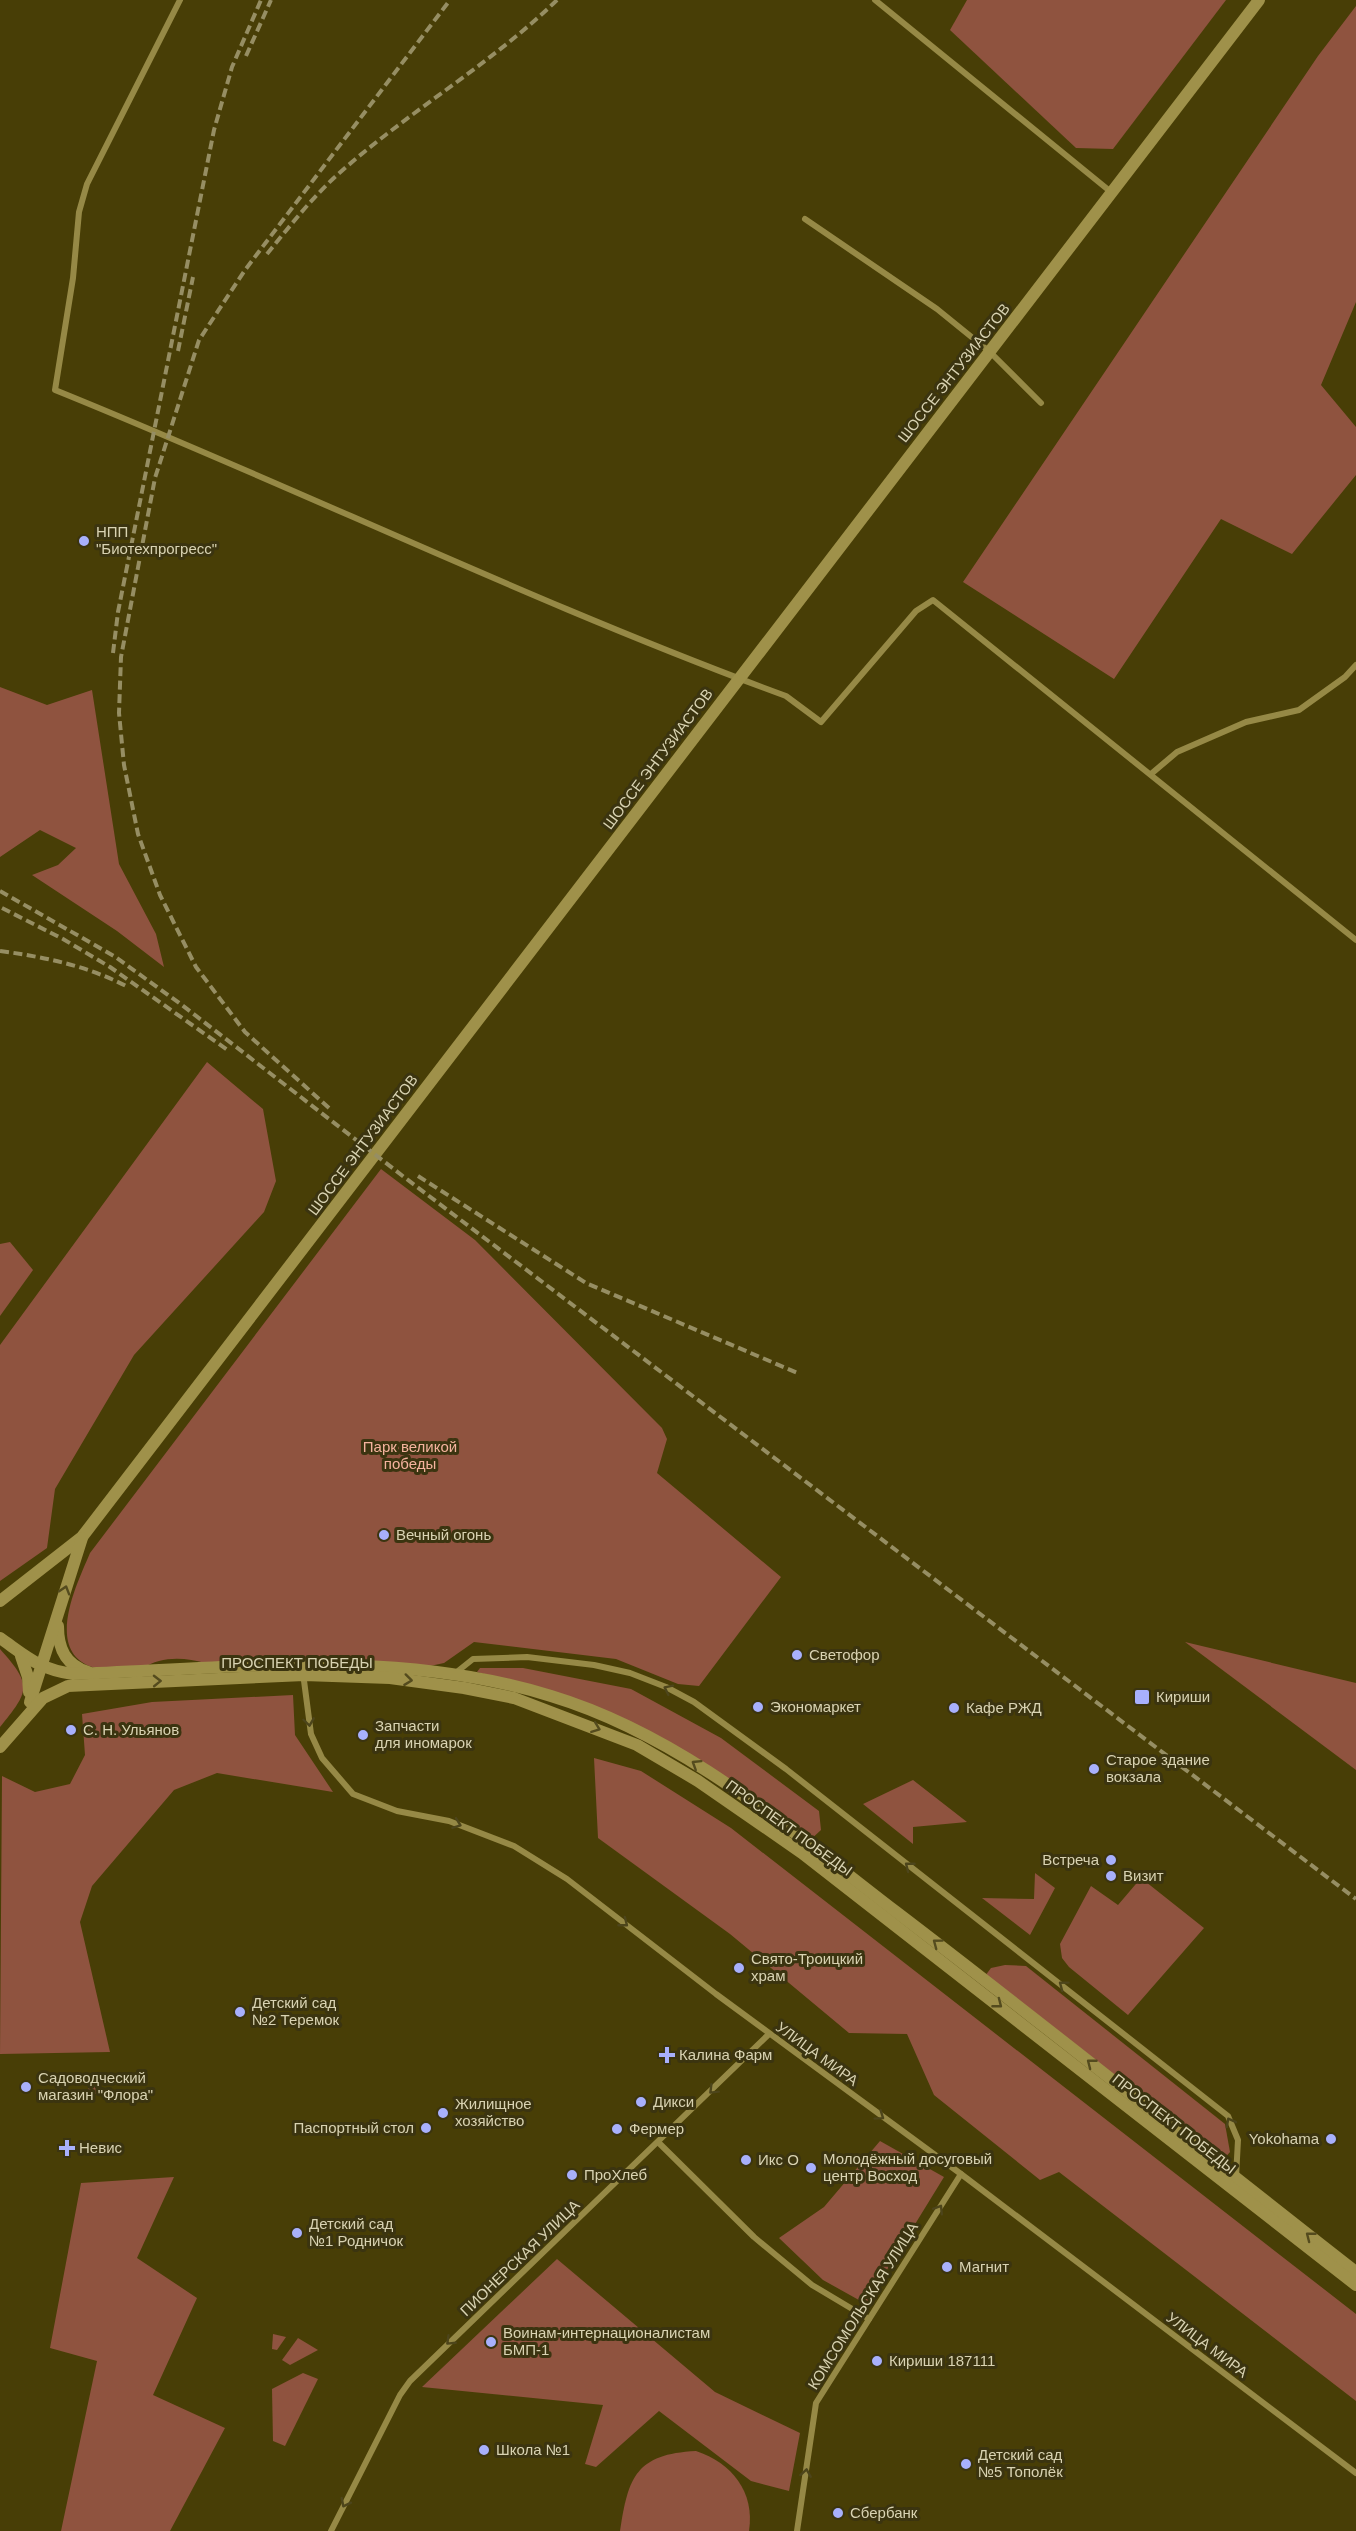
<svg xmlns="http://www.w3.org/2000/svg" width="1356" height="2531" font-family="Arial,sans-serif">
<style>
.green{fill:#8f533f}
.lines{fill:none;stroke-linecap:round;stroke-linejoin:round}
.street{stroke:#968946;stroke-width:6}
.secondary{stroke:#9f914a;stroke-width:12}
.rail{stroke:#968e63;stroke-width:4;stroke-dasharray:9 4.5;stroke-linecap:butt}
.oneway{stroke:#544b1e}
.oneway2{stroke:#4d451b}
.poi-dot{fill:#a8b0fc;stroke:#3b3410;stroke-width:2}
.labels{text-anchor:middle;stroke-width:6;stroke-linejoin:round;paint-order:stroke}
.street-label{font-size:15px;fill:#d9d3b2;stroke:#3b3410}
.poi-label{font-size:15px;fill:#d9d3b2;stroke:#3b3410;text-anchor:start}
.park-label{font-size:15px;fill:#f5b39e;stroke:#3b3410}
</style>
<rect width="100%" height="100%" fill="#483e06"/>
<!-- green -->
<g class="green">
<path d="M967,0H1226L1113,149L1076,148L950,30Z"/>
<path d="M1356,6V302L1321,385L1356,427V475L1292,554L1221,519L1114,679L963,582L1318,56Z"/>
<path d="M0,687L47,705L92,690L119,864L156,934L164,967L117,931L32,875L58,865L76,848L40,830L0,857Z"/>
<path d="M207,1062L263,1109L276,1181L264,1212L134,1355L55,1489L47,1548L0,1581V1345Z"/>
<path d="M381,1169L475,1240L662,1428L667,1439L657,1473L781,1577L699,1686L678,1684L616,1659L474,1642L444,1663L430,1666L205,1663C191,1659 174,1657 159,1661C153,1662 148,1666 142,1667C129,1668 104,1671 92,1667C44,1650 77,1584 90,1553Z"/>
<path d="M10,1242L33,1270L0,1316V1244Z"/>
<path d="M1185,1642L1356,1683V1770Z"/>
<path d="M0,1649C33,1686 29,1691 0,1727Z"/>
<path d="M480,1668H523L631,1689L721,1738L819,1811L821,1830L808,1842L759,1800L551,1693L477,1672Z"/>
<path d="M293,1695L295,1735L333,1792L217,1773L174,1790L92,1886L80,1922L110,2052L0,2054L2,1776L35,1792L70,1784L85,1755L82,1714L152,1702Z"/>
<path d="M594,1758L641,1771L731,1828L1356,2314V2401L1059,2172L1040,2180L934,2095L907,2034L849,2033L730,1934L598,1838Z"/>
<path d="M913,1780L967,1822L913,1827V1844L863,1804Z"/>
<path d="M1035,1873L1055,1888L1030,1935L982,1898L1034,1899Z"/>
<path d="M1141,1878L1204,1928L1128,2015L1069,1967L1062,1958L1060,1944L1091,1886L1118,1905Z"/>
<path d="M1005,1965L1026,1966L1225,2124L1230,2152L1223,2160L985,1976L991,1968Z"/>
<path d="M99,2074L102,2093L89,2095L87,2075Z"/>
<path d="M880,2141L944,2177L866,2304L823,2280L779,2238L824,2207Z"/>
<path d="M174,2177L137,2258L197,2298L153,2395L225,2428L170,2531H61L97,2361L50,2348L81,2183Z"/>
<path d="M557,2259L715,2392L800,2433L789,2491L751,2481L659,2411L596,2467L585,2464L603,2405L422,2387Z"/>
<path d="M273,2334L286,2337L277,2350L272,2349Z"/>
<path d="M298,2338L318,2350L290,2365L282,2360Z"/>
<path d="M303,2373L318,2379L285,2446L273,2441L272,2389Z"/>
<path d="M696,2451C732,2463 755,2492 749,2531H620C628,2477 636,2454 696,2451Z"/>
</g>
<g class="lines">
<!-- street -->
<g class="street">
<path d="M180,0L87,184L79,212L73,278L55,390C300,489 538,605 786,696L821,722L916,611L933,600L1356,940"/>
<path d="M875,0L1111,192"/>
<path d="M805,219L937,309L990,352L1041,403"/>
<path d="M1151,774L1177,752L1246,722L1299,710L1345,677L1356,665"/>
<path d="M303,1673L311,1734L322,1758L353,1794L397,1811L449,1821L514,1846L567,1879L716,1994L961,2174L1356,2473"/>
<path d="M457,1675L458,1671L473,1659L527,1657L594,1665L630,1673L666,1687L694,1702L786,1769L1228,2116L1238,2140L1236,2177"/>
<path d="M659,2143L754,2237L812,2285L869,2319"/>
<path d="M331,2531L400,2395L410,2381L769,2034"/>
<path d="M797,2531L816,2403L961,2174"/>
</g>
<!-- secondary -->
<g class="secondary">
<path d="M0,1601L82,1537L1259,0"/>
<path d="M58,1626C58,1648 65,1665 88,1672"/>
<path d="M0,1638C26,1656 40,1670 73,1674C232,1668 396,1648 551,1696C683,1736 788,1829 895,1911C1050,2029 1202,2152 1356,2272"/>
<path d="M21,1656L28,1677L29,1692"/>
<path d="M30,1702L82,1538"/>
<path d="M0,1747L43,1698L68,1686L304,1675L390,1678L464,1688L514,1698L637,1745L698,1781L802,1853L1356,2285"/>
</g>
<!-- rail -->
<g class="rail">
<path d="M246,56L271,0"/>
<path d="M267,254C289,227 311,199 336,176C406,113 490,65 557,0"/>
<path d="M178,351L193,277"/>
<path d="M113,653L118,612L214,130L232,67L261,0"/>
<path d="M0,891L114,956L182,1005L404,1177L1356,1899"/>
<path d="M2,908L63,939L110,967L229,1051"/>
<path d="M0,951C45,957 88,966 128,987"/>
<path d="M329,1108L245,1032L196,967L160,895L138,834L124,765L119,713L121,657L155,478L199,340L245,270L450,0"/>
<path d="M418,1176L586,1283L800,1374"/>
</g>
</g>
<!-- one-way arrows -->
<defs><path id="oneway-chevron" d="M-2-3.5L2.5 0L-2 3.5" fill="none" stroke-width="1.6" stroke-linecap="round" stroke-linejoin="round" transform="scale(1.5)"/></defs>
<g class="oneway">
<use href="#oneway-chevron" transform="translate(65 1590) rotate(-73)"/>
<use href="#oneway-chevron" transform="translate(408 1680) rotate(7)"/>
<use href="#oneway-chevron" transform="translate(157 1681) rotate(-1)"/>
<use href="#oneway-chevron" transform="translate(596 1728) rotate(21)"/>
<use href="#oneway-chevron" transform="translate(696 1764) rotate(-148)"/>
<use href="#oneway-chevron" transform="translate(937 1943) rotate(-143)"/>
<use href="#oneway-chevron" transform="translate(998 2004) rotate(38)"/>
<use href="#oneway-chevron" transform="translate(1091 2063) rotate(-142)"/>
<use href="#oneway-chevron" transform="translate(1310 2236) rotate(-142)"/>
</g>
<g class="oneway2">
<use href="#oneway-chevron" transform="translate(668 1689) rotate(-154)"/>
<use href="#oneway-chevron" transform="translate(309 1722) rotate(82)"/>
<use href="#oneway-chevron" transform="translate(457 1824) rotate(20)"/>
<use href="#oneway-chevron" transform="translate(909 1866) rotate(-142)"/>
<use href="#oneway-chevron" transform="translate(624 1923) rotate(38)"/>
<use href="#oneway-chevron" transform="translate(1063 1985) rotate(-143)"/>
<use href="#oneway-chevron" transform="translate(713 2090) rotate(135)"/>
<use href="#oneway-chevron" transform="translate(880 2116) rotate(35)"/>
<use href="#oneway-chevron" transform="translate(1230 2122) rotate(-118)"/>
<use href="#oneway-chevron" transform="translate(939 2209) rotate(-58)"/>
<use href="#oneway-chevron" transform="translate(450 2341) rotate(136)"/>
<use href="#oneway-chevron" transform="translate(806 2473) rotate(-81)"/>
<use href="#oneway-chevron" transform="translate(345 2503) rotate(117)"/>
</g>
<!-- markers -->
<g class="poi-dot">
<circle cx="84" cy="541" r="6"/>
<circle cx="384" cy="1535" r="6"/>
<circle cx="797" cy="1655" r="6"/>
<rect x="1134" y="1689" width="16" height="16" rx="3"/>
<circle cx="758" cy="1707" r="6"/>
<circle cx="954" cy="1708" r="6"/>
<circle cx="71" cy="1730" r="6"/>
<circle cx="363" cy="1735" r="6"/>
<circle cx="1094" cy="1769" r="6"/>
<circle cx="1111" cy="1860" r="6"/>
<circle cx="1111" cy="1876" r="6"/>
<circle cx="739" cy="1968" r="6"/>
<circle cx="240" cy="2012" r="6"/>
<path d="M664 2046h6v6h6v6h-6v6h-6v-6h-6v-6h6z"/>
<circle cx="26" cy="2087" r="6"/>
<circle cx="641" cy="2102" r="6"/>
<circle cx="443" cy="2113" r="6"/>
<circle cx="426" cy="2128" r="6"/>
<circle cx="617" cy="2129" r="6"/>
<circle cx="1331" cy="2139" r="6"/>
<path d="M64 2139h6v6h6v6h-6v6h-6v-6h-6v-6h6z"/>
<circle cx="746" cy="2160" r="6"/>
<circle cx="811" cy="2168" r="6"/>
<circle cx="572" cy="2175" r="6"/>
<circle cx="297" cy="2233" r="6"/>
<circle cx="947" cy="2267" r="6"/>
<circle cx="491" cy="2342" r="6"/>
<circle cx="877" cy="2361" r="6"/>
<circle cx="484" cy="2450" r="6"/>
<circle cx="966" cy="2464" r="6"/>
<circle cx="838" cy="2513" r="6"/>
</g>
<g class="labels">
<!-- street labels -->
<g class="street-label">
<text transform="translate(954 373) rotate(-52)" y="5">ШОССЕ ЭНТУЗИАСТОВ</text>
<text transform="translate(658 759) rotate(-53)" y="5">ШОССЕ ЭНТУЗИАСТОВ</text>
<text transform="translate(363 1145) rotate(-53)" y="5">ШОССЕ ЭНТУЗИАСТОВ</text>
<text x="297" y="1668">ПРОСПЕКТ ПОБЕДЫ</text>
<text transform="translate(789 1828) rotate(36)" y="5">ПРОСПЕКТ ПОБЕДЫ</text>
<text transform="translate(817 2054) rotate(36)" y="5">УЛИЦА МИРА</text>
<text transform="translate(1174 2124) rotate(38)" y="5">ПРОСПЕКТ ПОБЕДЫ</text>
<text transform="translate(520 2258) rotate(-44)" y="5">ПИОНЕРСКАЯ УЛИЦА</text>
<text transform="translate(863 2306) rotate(-58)" y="5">КОМСОМОЛЬСКАЯ УЛИЦА</text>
<text transform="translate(1207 2345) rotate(37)" y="5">УЛИЦА МИРА</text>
</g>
<!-- poi labels -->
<g class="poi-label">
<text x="96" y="537">НПП<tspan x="96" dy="17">"Биотехпрогресс"</tspan></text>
<text x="396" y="1540">Вечный огонь</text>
<text x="809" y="1660">Светофор</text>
<text x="1156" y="1702">Кириши</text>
<text x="770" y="1712">Экономаркет</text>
<text x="966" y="1713">Кафе РЖД</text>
<text x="375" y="1731">Запчасти<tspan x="375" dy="17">для иномарок</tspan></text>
<text x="83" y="1735">С. Н. Ульянов</text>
<text x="1106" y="1765">Старое здание<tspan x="1106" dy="17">вокзала</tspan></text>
<text x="1099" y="1865" text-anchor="end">Встреча</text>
<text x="1123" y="1881">Визит</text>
<text x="751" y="1964">Свято-Троицкий<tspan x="751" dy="17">храм</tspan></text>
<text x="252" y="2008">Детский сад<tspan x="252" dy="17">№2 Теремок</tspan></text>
<text x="679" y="2060">Калина Фарм</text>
<text x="38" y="2083">Садоводческий<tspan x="38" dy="17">магазин "Флора"</tspan></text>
<text x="653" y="2107">Дикси</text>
<text x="455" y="2109">Жилищное<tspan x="455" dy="17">хозяйство</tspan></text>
<text x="414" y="2133" text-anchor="end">Паспортный стол</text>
<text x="629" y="2134">Фермер</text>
<text x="1319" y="2144" text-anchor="end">Yokohama</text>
<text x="79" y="2153">Невис</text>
<text x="823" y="2164">Молодёжный досуговый<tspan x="823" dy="17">центр Восход</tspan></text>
<text x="758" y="2165">Икс О</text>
<text x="584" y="2180">ПроХлеб</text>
<text x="309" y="2229">Детский сад<tspan x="309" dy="17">№1 Родничок</tspan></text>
<text x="959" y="2272">Магнит</text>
<text x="503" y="2338">Воинам-интернационалистам<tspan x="503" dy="17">БМП-1</tspan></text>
<text x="889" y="2366">Кириши 187111</text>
<text x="496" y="2455">Школа №1</text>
<text x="978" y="2460">Детский сад<tspan x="978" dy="17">№5 Тополёк</tspan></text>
<text x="850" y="2518">Сбербанк</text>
</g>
<!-- park labels -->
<g class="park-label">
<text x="410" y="1452">Парк великой<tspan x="410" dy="17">победы</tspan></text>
</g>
</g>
</svg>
